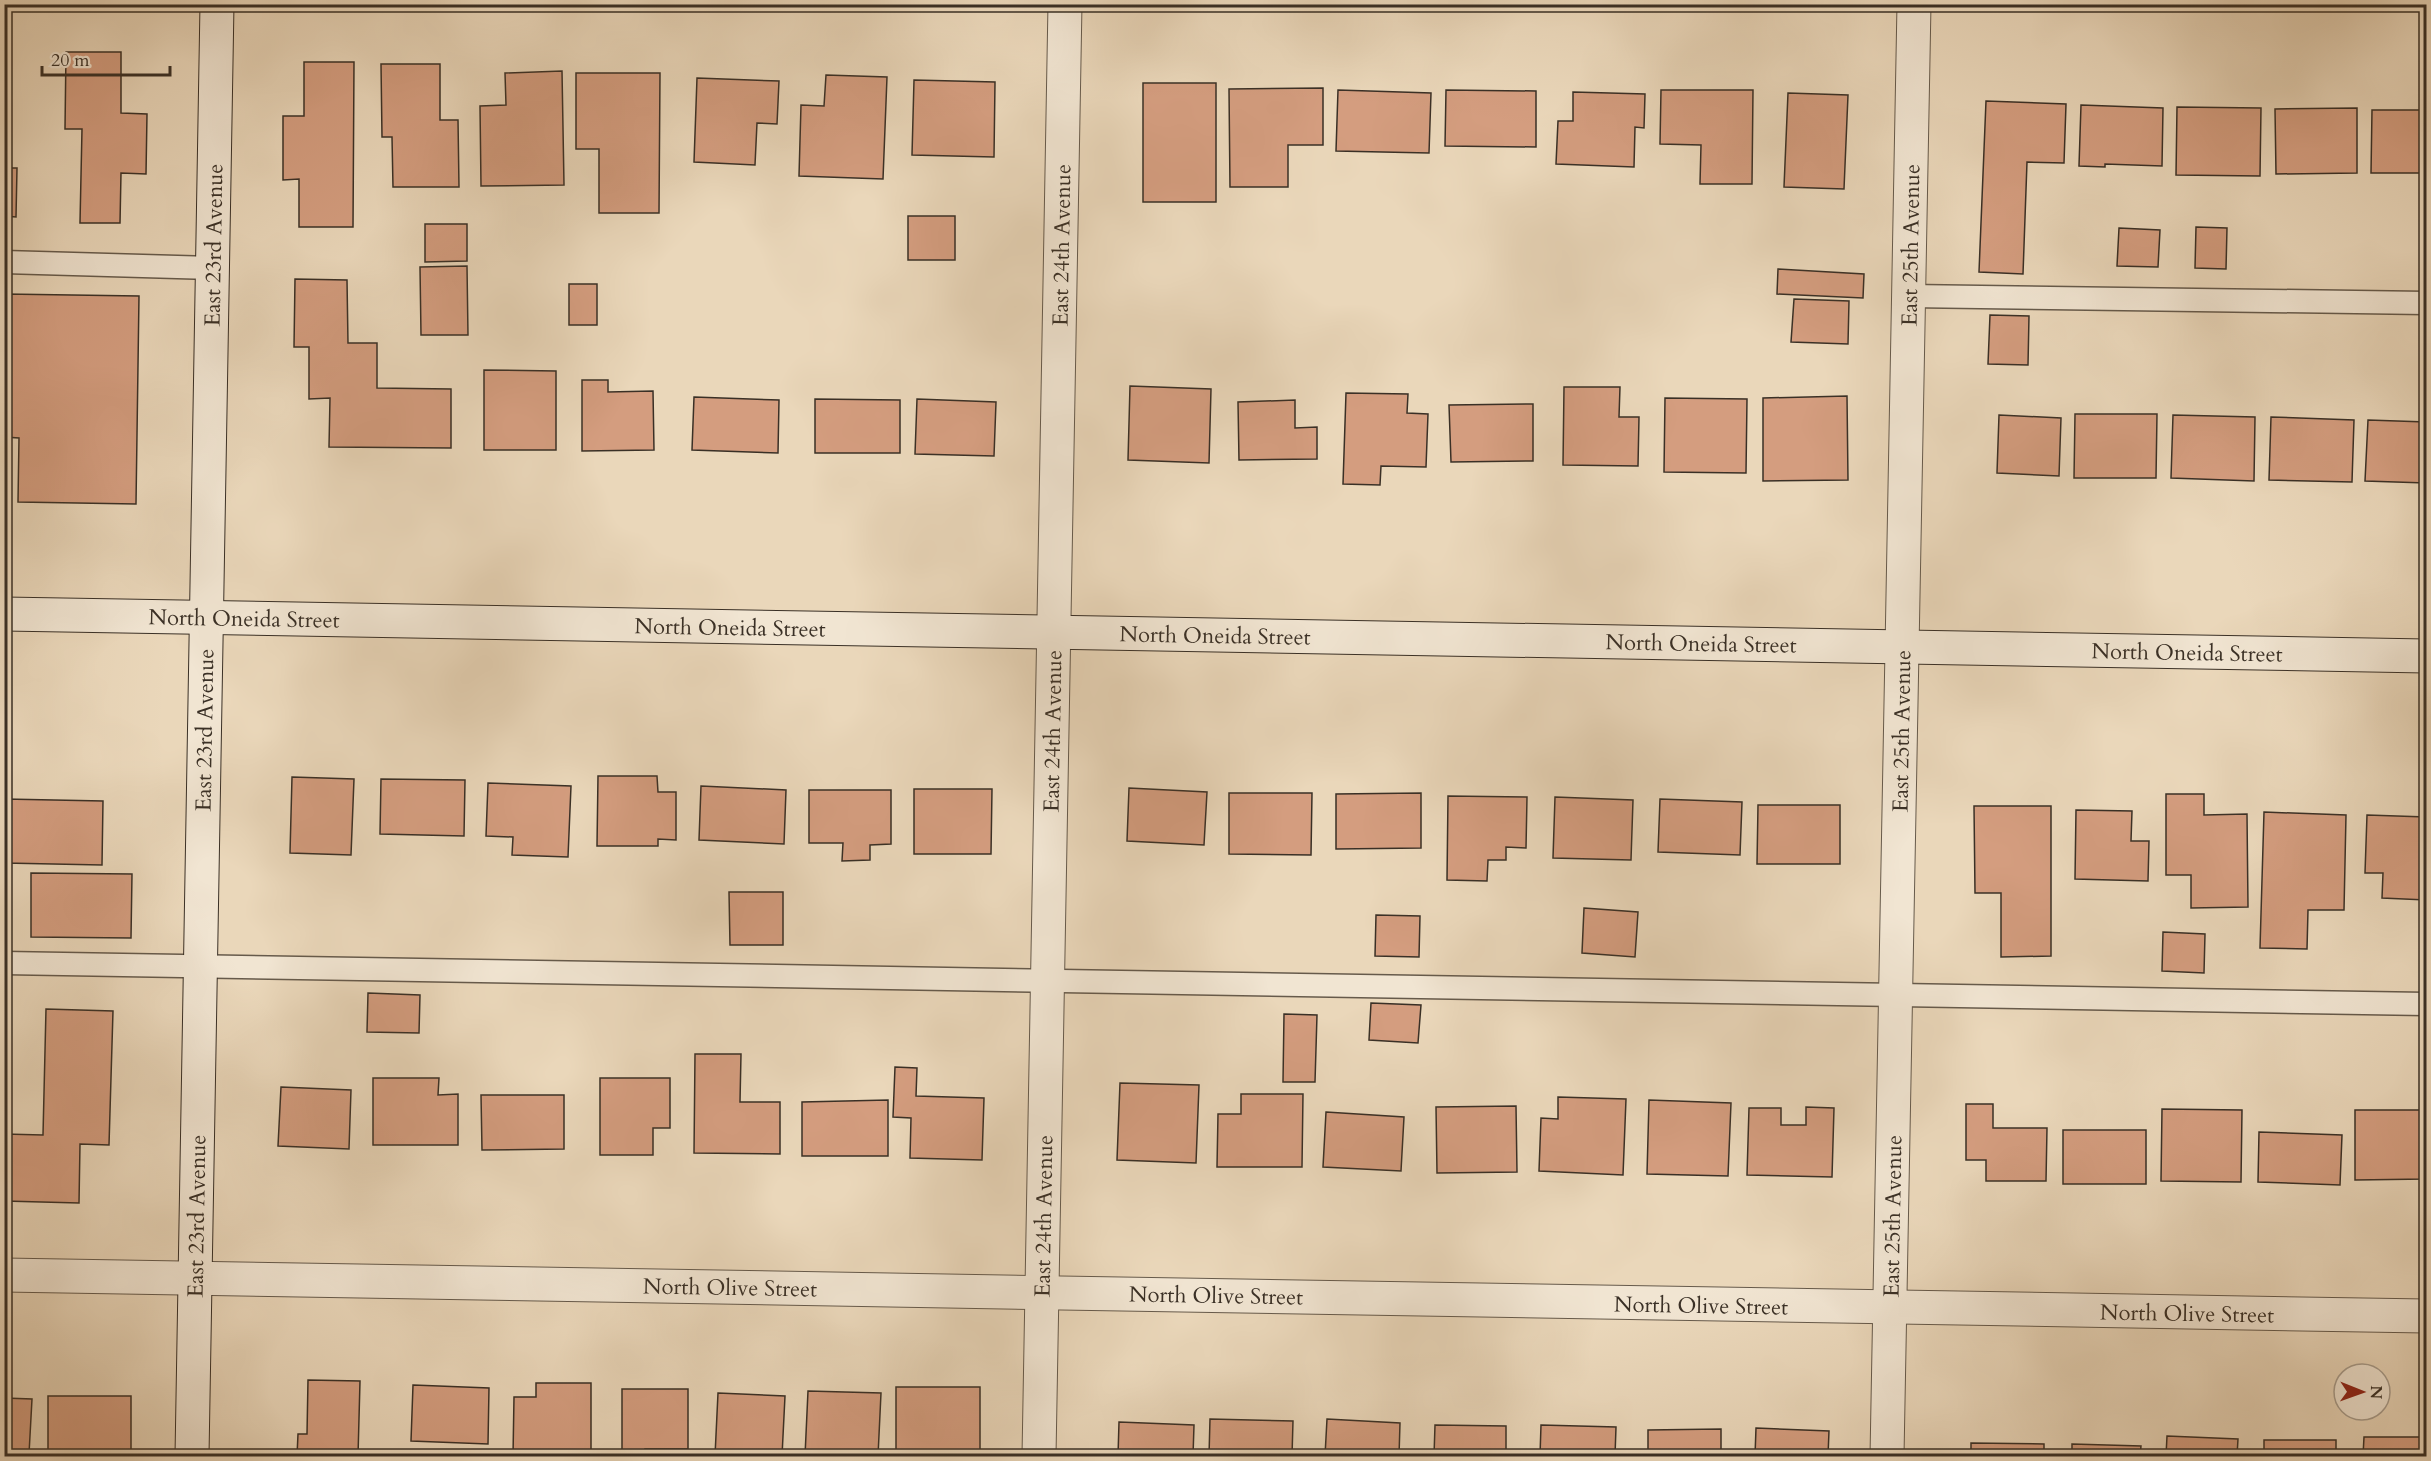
<svg xmlns="http://www.w3.org/2000/svg" width="2431" height="1461" font-family="Cardo,serif">
<style>
.building{fill:#d49d7f;stroke:#3a3026;stroke-width:1.5}
.lines{fill:none;stroke-linecap:round;stroke-linejoin:round}
.lane-casing{stroke:#665a4b;stroke-width:25}
.street-casing{stroke:#665a4b;stroke-width:35}
.secondary-casing{stroke:#3a3026;stroke-width:35}
.lane{stroke:#f1e5d2;stroke-width:22}
.street{stroke:#f1e5d2;stroke-width:33}
.secondary{stroke:#f1e5d2;stroke-width:33}
.labels{text-anchor:middle;stroke-width:4.5;stroke-linejoin:round;paint-order:stroke}
.street-label{font-size:22px;fill:#3a3026;stroke:#f1e5d2}
</style>
<rect width="100%" height="100%" fill="#ead7ba"/>
<filter id="stains"><feTurbulence type="fractalNoise" baseFrequency=".00333" numOctaves="4"/><feColorMatrix values="0 0 0 0 .2 0 0 0 0 .09 0 0 0 0 .02 0 0 0 .5 -.17"/></filter>
<radialGradient id="worn" r=".72"><stop offset=".6" stop-color="#630" stop-opacity="0"/><stop offset="1" stop-color="#630" stop-opacity=".3"/></radialGradient>
<!-- building -->
<g class="building">
<path d="M66,52H121V113L147,114L146,174L121,173L120,223H80L82,129H65Z"/>
<path d="M304,62H354L353,227H299V179L283,180V116H304Z"/>
<path d="M381,64H440V120H458L459,187H393L392,137H382Z"/>
<path d="M562,71L564,185L481,186L480,106L506,105L505,73Z"/>
<path d="M576,73H660L659,213H599V149H576Z"/>
<path d="M826,75L887,77L883,179L799,176L801,105L824,106Z"/>
<path d="M697,78L779,81L777,124L757,123L755,165L694,162Z"/>
<path d="M914,80L995,82L994,157L912,155Z"/>
<rect x="1143" y="83" width="73" height="119"/>
<path d="M1323,88V145H1288V187H1230L1229,89Z"/>
<path d="M1338,90L1431,93L1429,153L1336,151Z"/>
<path d="M1446,90L1536,91V147L1445,146Z"/>
<path d="M1661,90H1753L1752,184H1700L1701,145L1660,144Z"/>
<path d="M1573,92L1645,94L1644,128L1635,127L1634,167L1556,164L1558,121H1573Z"/>
<path d="M1788,93L1848,95L1844,189L1784,187Z"/>
<path d="M1986,101L2066,104L2064,163L2027,162L2023,274L1979,272Z"/>
<path d="M2081,105L2163,108L2162,166L2105,164V167L2079,166Z"/>
<path d="M2177,107L2261,108L2260,176L2176,175Z"/>
<path d="M2357,108V173L2276,174L2275,109Z"/>
<path d="M2372,110H2426V173H2371Z"/>
<path d="M4,168H17L16,217L4,216Z"/>
<rect x="908" y="216" width="47" height="44"/>
<path d="M425,224H467V261L425,262Z"/>
<path d="M2196,227L2227,228L2226,269L2195,268Z"/>
<path d="M2119,228L2160,230L2158,267L2117,266Z"/>
<path d="M467,266L468,335H421L420,267Z"/>
<path d="M1778,269L1864,274L1863,298L1777,294Z"/>
<path d="M295,279L347,280L348,343H377V388L451,389V448L329,447L330,398L309,399V347H294Z"/>
<rect x="569" y="284" width="28" height="41"/>
<path d="M4,294L139,296L136,504L18,502L19,438L4,437Z"/>
<path d="M1794,299L1849,301L1848,344L1791,342Z"/>
<path d="M1990,315L2029,316L2028,365L1988,364Z"/>
<path d="M484,370L556,371V450H484Z"/>
<path d="M582,380H608V392L653,391L654,450L582,451Z"/>
<path d="M1130,386L1211,389L1209,463L1128,460Z"/>
<path d="M1564,387H1620L1619,417H1639L1638,466L1563,465Z"/>
<path d="M1346,393L1408,394L1407,413L1428,414L1426,467L1381,466L1380,485L1343,484Z"/>
<path d="M1847,396L1848,480L1763,481V398Z"/>
<path d="M694,397L779,400L778,453L692,450Z"/>
<path d="M1665,398L1747,399L1746,473L1664,472Z"/>
<path d="M815,399L900,400V453H815Z"/>
<path d="M917,399L996,402L994,456L915,454Z"/>
<path d="M1295,400V428L1317,427V459L1239,460L1238,402Z"/>
<path d="M1533,404V461L1451,462L1449,405Z"/>
<path d="M2075,414H2157L2156,478H2074Z"/>
<path d="M1999,415L2061,418L2059,476L1997,473Z"/>
<path d="M2173,415L2255,417L2254,481L2171,478Z"/>
<path d="M2271,417L2354,420L2352,482L2269,480Z"/>
<path d="M2368,420L2426,422V483L2365,481Z"/>
<path d="M598,776H657L658,792H676V840L658,839V846H597Z"/>
<path d="M292,777L354,779L351,855L290,853Z"/>
<path d="M381,779L465,780L464,836L380,834Z"/>
<path d="M488,783L571,786L568,857L512,855L513,837L486,836Z"/>
<path d="M701,786L786,790L784,844L699,840Z"/>
<path d="M1129,788L1207,792L1204,845L1127,841Z"/>
<path d="M914,789H992L991,854H914Z"/>
<path d="M809,790H891V844L870,845V860L842,861L843,843H809Z"/>
<path d="M1229,793H1312L1311,855L1229,854Z"/>
<path d="M1421,793V848L1336,849V794Z"/>
<path d="M2166,794H2204V815L2247,814L2248,907L2191,908V875H2166Z"/>
<path d="M1448,796L1527,797L1526,848L1506,847V860H1488L1487,881L1447,880Z"/>
<path d="M1555,797L1633,800L1631,860L1553,858Z"/>
<path d="M4,799L103,801L102,865L4,863Z"/>
<path d="M1660,799L1742,802L1740,855L1658,852Z"/>
<path d="M1758,805H1840V864H1757Z"/>
<path d="M1974,806H2051V956L2001,957V893H1975Z"/>
<path d="M2076,810L2132,811L2131,841H2149L2148,881L2075,879Z"/>
<path d="M2264,812L2346,815L2344,910H2308L2307,949L2260,948Z"/>
<path d="M2367,815L2426,817V900L2382,898L2383,873H2365Z"/>
<path d="M31,873L132,874L131,938L31,937Z"/>
<path d="M729,892H783V945H730Z"/>
<path d="M1584,908L1638,912L1635,957L1582,953Z"/>
<path d="M1376,915L1420,916L1419,957L1375,956Z"/>
<path d="M2163,932L2205,934L2204,973L2162,971Z"/>
<path d="M368,993L420,995L419,1033L367,1032Z"/>
<path d="M1371,1003L1421,1005L1418,1043L1369,1040Z"/>
<path d="M46,1009L113,1011L109,1145L80,1144L79,1203L4,1201V1134L43,1135Z"/>
<path d="M1284,1014L1317,1015L1315,1082H1283Z"/>
<path d="M695,1054H741L740,1102H780V1154L694,1153Z"/>
<path d="M895,1067L917,1068L916,1096L984,1098L982,1160L910,1158L911,1118L893,1117Z"/>
<path d="M373,1078H439L438,1095L458,1094V1145H373Z"/>
<path d="M600,1078H670V1128H653V1155H600Z"/>
<path d="M1120,1083L1199,1085L1196,1163L1117,1160Z"/>
<path d="M281,1087L351,1090L349,1149L278,1146Z"/>
<path d="M1241,1094H1303L1302,1167H1217L1218,1114H1241Z"/>
<path d="M481,1095H564V1149L482,1150Z"/>
<path d="M1558,1097L1626,1099L1623,1175L1539,1171L1541,1118L1558,1119Z"/>
<path d="M888,1100V1156H802V1102Z"/>
<path d="M1649,1100L1731,1103L1728,1176L1647,1174Z"/>
<path d="M1966,1104H1993V1128H2047L2046,1181H1986V1160H1966Z"/>
<path d="M1516,1106L1517,1172L1437,1173L1436,1107Z"/>
<path d="M1806,1107L1834,1108L1832,1177L1747,1175L1749,1108H1781V1125H1806Z"/>
<path d="M2162,1109L2242,1110L2241,1182L2161,1181Z"/>
<path d="M2355,1110H2426V1179L2355,1180Z"/>
<path d="M1326,1112L1404,1117L1401,1171L1323,1167Z"/>
<rect x="2063" y="1130" width="83" height="54"/>
<path d="M2259,1132L2342,1135L2340,1185L2258,1182Z"/>
<path d="M308,1380L360,1381L358,1456H297L298,1434H307Z"/>
<path d="M536,1383H591V1456H513L514,1397H536Z"/>
<path d="M413,1385L489,1388L488,1444L411,1441Z"/>
<rect x="896" y="1387" width="84" height="69"/>
<path d="M622,1389H688V1449H645V1456H622Z"/>
<path d="M808,1391L881,1393L878,1456H805Z"/>
<path d="M718,1393L785,1396L782,1456H715Z"/>
<rect x="48" y="1396" width="83" height="60"/>
<path d="M4,1398L32,1399L29,1454L4,1453Z"/>
<path d="M1210,1419L1293,1421L1292,1456H1209Z"/>
<path d="M1327,1419L1400,1423L1399,1456H1325Z"/>
<path d="M1119,1422L1194,1425L1193,1456H1118Z"/>
<path d="M1435,1425L1506,1426V1456H1434Z"/>
<path d="M1541,1425L1616,1427L1615,1456H1540Z"/>
<path d="M1756,1428L1829,1431L1828,1456H1755Z"/>
<path d="M1721,1429V1456H1648V1430Z"/>
<path d="M2167,1436L2238,1439L2237,1456H2166Z"/>
<path d="M2364,1437H2426V1456H2363Z"/>
<rect x="2264" y="1440" width="72" height="16"/>
<path d="M1971,1443L2044,1444V1456H1971Z"/>
<path d="M2072,1444L2141,1446L2140,1456H2072Z"/>
</g>
<g class="lines">
<!-- lane casing -->
<g class="lane-casing">
<g id="lane">
<path d="M4,262L212,268"/>
<path d="M1909,296L2426,303"/>
<path d="M4,963L2426,1004"/>
</g>
</g>
<!-- street casing -->
<g class="street-casing">
<g id="street">
<path d="M4,1275L2426,1316"/>
<path d="M1039,1456L1065,4"/>
<path d="M1887,1456L1914,4"/>
</g>
</g>
<!-- secondary casing -->
<g class="secondary-casing">
<g id="secondary">
<path d="M4,614L2426,656"/>
<path d="M192,1456L217,4"/>
</g>
</g>
<!-- lane -->
<use href="#lane" class="lane"/>
<!-- street -->
<use href="#street" class="street"/>
<!-- secondary -->
<use href="#secondary" class="secondary"/>
</g>
<g class="labels">
<!-- street labels -->
<g class="street-label">
<text transform="translate(213 245) rotate(-89)" y="8">East 23rd Avenue</text>
<text transform="translate(1061 245) rotate(-89)" y="8">East 24th Avenue</text>
<text transform="translate(1910 245) rotate(-89)" y="8">East 25th Avenue</text>
<text transform="translate(244 618) rotate(1)" y="8">North Oneida Street</text>
<text transform="translate(730 627) rotate(1)" y="8">North Oneida Street</text>
<text transform="translate(1215 635) rotate(1)" y="8">North Oneida Street</text>
<text transform="translate(1701 643) rotate(1)" y="8">North Oneida Street</text>
<text transform="translate(2187 652) rotate(1)" y="8">North Oneida Street</text>
<text transform="translate(204 730) rotate(-89)" y="8">East 23rd Avenue</text>
<text transform="translate(1052 731) rotate(-89)" y="8">East 24th Avenue</text>
<text transform="translate(1901 731) rotate(-89)" y="8">East 25th Avenue</text>
<text transform="translate(196 1216) rotate(-89)" y="8">East 23rd Avenue</text>
<text transform="translate(1043 1216) rotate(-89)" y="8">East 24th Avenue</text>
<text transform="translate(1892 1216) rotate(-89)" y="8">East 25th Avenue</text>
<text transform="translate(730 1287) rotate(1)" y="8">North Olive Street</text>
<text transform="translate(1216 1295) rotate(1)" y="8">North Olive Street</text>
<text transform="translate(1701 1305) rotate(1)" y="8">North Olive Street</text>
<text transform="translate(2187 1313) rotate(1)" y="8">North Olive Street</text>
</g>
</g>
<!-- margin -->
<rect width="2431" height="1461" fill="none" stroke="#ead7ba" stroke-width="24"/>
<rect x="6" y="6" width="2419" height="1449" fill="none" stroke="#3a3026" stroke-width="3"/>
<rect x="12" y="12" width="2407" height="1437" fill="none" stroke="#3a3026" stroke-width="1.5"/>
<!-- north arrow -->
<g transform="translate(2362 1392) rotate(91)"><circle r="28" fill="#f1e5d2" stroke="#a89d8d" stroke-width="1.5"/>
<path d="M0-4.5L10 22L0 15L-10 22Z" fill="#8f2418"/>
<text y="-9" font-size="16" font-weight="bold" text-anchor="middle" fill="#3a3026">N</text>
</g>
<!-- scale -->
<path d="M42 66v9h128v-9" fill="none" stroke="#3a3026" stroke-width="3"/>
<text x="51" y="66" font-size="18" fill="#3a3026" stroke="#f1e5d2" stroke-width="4.5" paint-order="stroke">20 m</text>
<rect width="100%" height="100%" filter="url(#stains)"/>
<rect width="100%" height="100%" fill="url(#worn)"/>
</svg>
